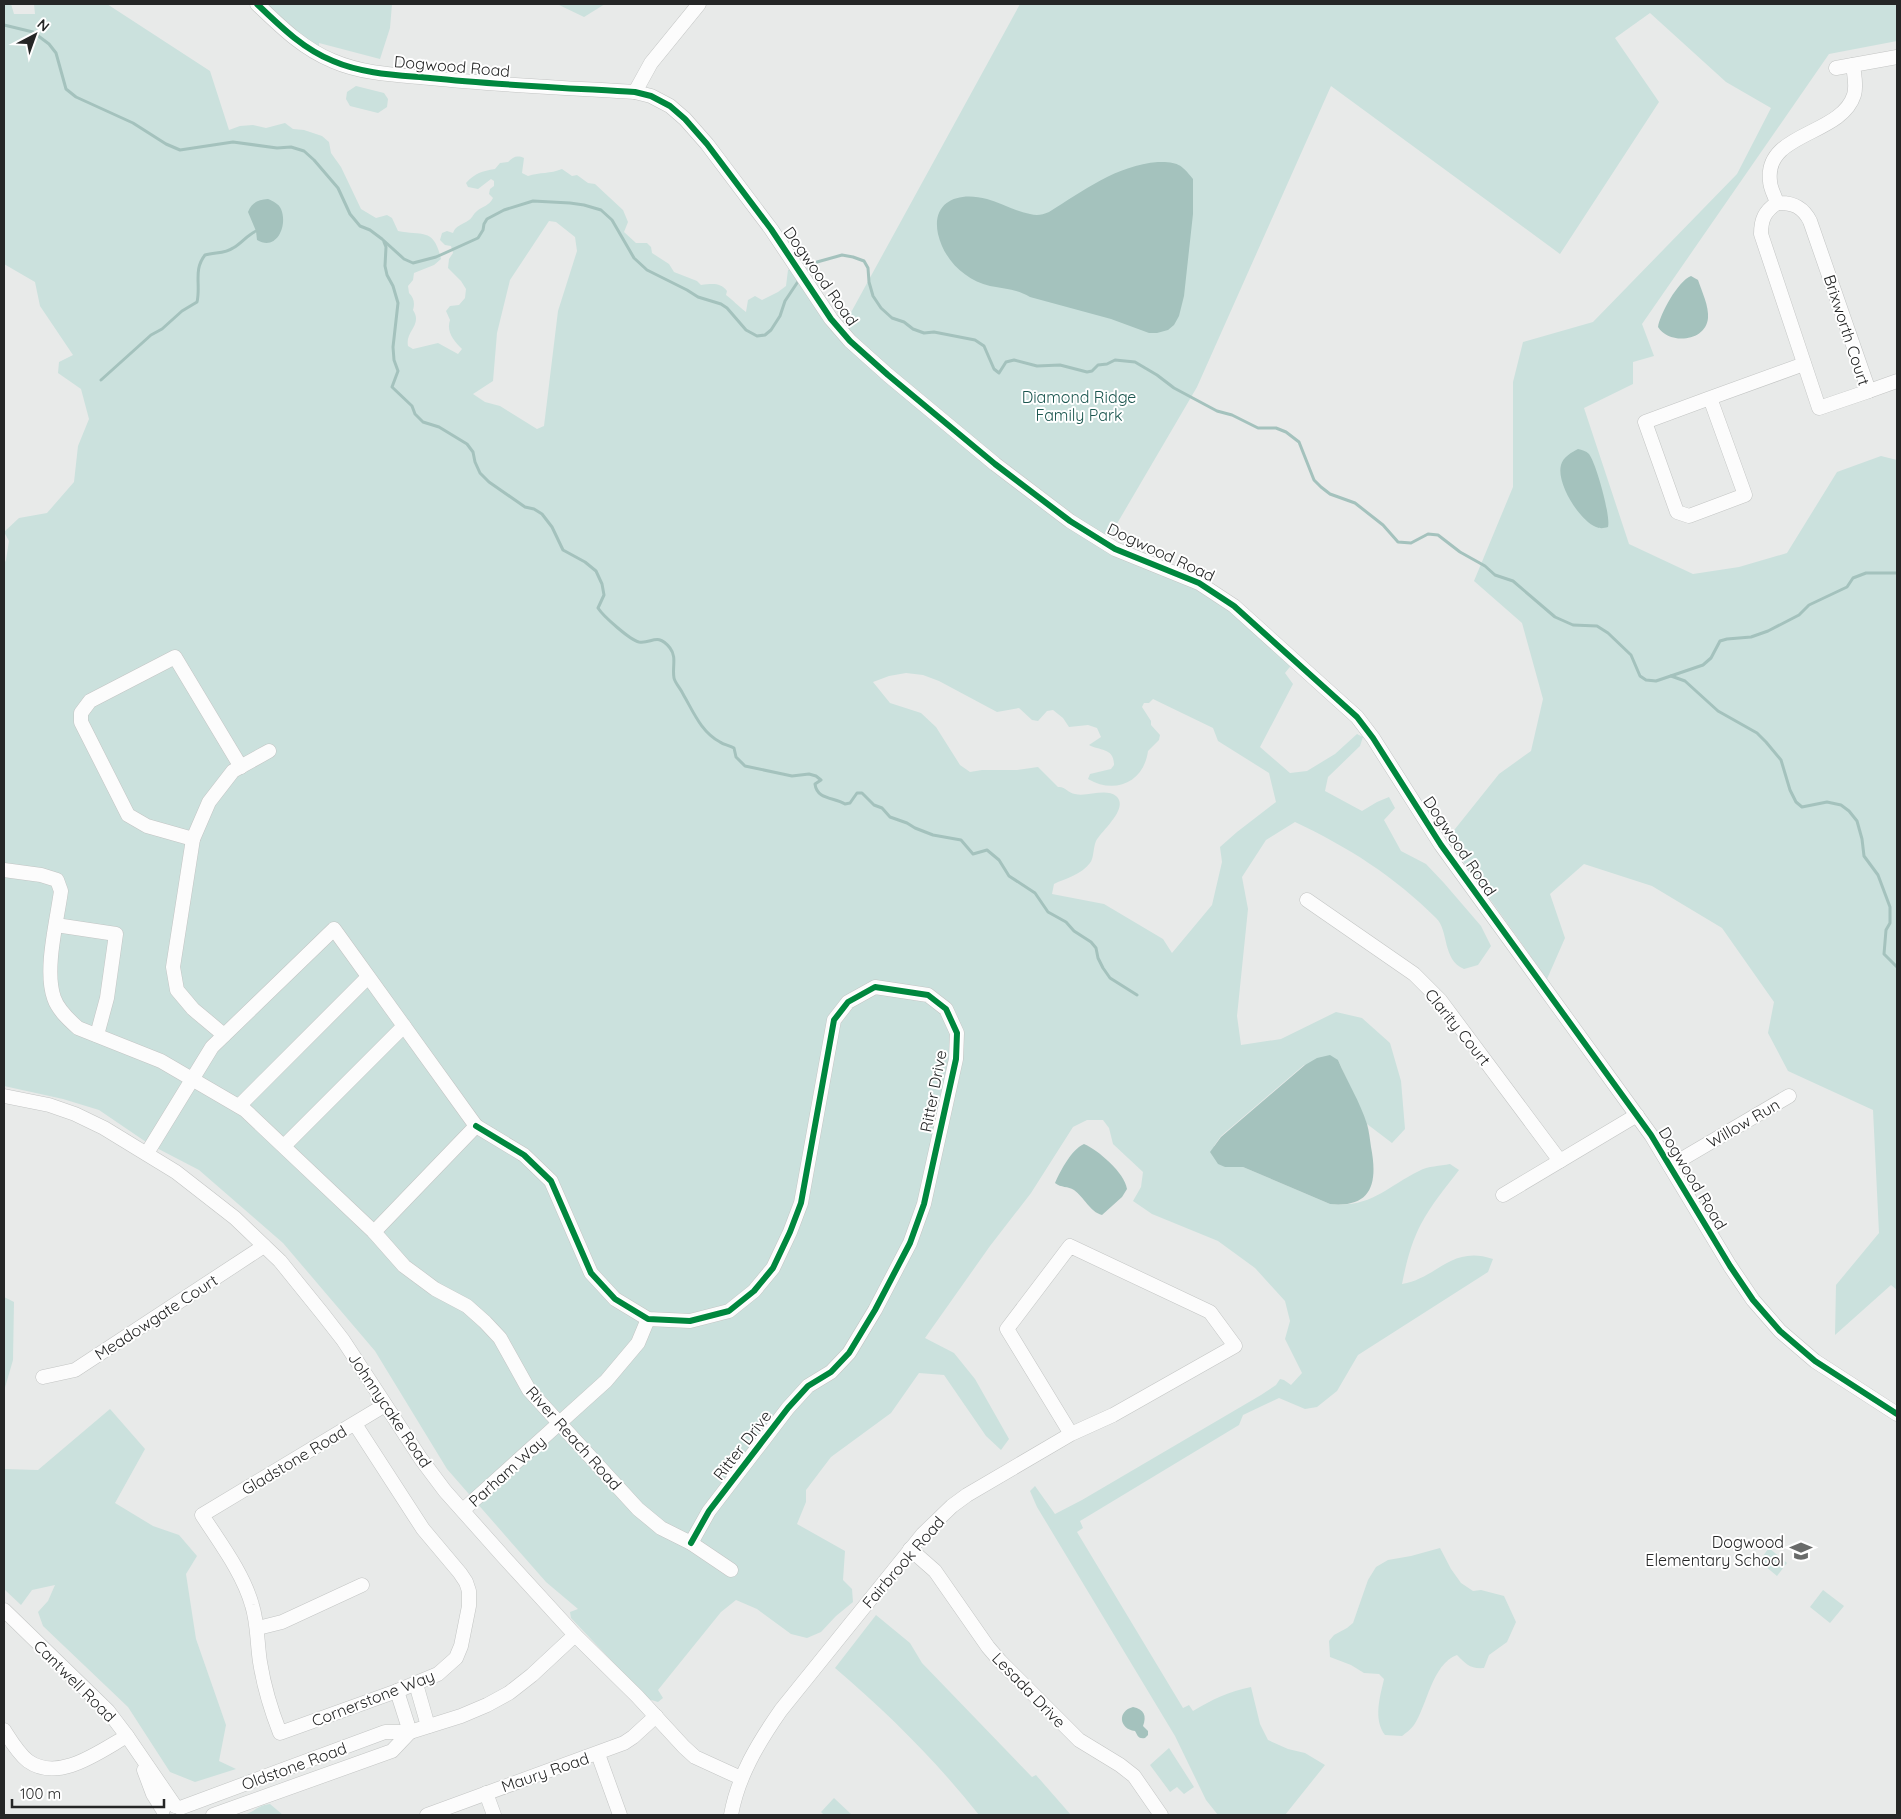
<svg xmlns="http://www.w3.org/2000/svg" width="1901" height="1819" font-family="Quicksand,sans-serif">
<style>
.green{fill:#cbe1dd;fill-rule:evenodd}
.water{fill:#a4c2bd}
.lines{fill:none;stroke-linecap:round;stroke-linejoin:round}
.stream{stroke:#a4c2bd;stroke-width:3}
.minor-casing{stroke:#c3c5c4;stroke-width:15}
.minor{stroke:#fcfcfc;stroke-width:14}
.cycleway-casing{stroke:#fff;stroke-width:9}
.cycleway{stroke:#00873e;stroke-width:6}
.labels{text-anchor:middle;stroke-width:4;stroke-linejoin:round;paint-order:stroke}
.street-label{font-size:16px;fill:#252626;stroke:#fff}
.park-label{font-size:16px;fill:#1b564f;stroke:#fff}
.poi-label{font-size:16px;fill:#252626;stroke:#fff;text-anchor:end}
</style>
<rect width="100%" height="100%" fill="#e8eae9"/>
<!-- green -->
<g class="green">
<path d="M4,4H11L14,14H35L34,4H107L210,71L229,130L240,126L253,125L266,128L285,123L293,129L304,130L322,136L329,142L331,153L341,167L361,209L376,218L387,215L392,218L398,231C422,236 434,227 441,259L434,265L414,273L413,280L408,286L409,293C414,298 415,303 413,310C423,325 405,331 408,346L413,349L438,343L458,354L462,349C454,341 446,332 450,320L446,311L450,306L459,305L465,298L466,289L461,281L448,268L449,259L453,253L451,246L445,245L440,240L442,233L447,231L453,233C456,225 462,225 469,220C473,217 473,214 477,211C483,206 489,206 493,198L489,194L490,189L494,186V181L491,179L478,189L468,187L466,183C475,173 482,171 495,169L500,163L508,162C513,157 517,155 524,158L522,173L528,176C540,172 550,174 562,169L572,176L577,175L588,183L595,184L623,210L628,222L624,232L636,243H647L651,247L652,253L669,264L674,272L697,281L701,285C712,284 720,282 727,291L726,295C733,300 738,306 746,312L748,300L755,296L762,300L778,292L786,286L788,270L791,268L830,325L1039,505L1213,596L1293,663L1285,673L1293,684L1260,747L1290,773L1307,771L1335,754L1357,734L1363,737L1360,746L1328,777L1325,791L1362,811L1377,802L1389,797L1395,808L1384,820L1401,851L1426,864L1444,883L1481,926L1491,946L1478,965L1464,969C1442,960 1449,930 1436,918C1394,876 1348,847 1295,822L1266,840L1242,877L1248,909L1237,1016L1241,1045L1281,1039L1336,1012L1362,1018L1390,1043L1401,1081L1405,1129L1392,1143L1367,1124L1338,1060L1304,1065L1221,1136L1214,1146L1225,1167H1243L1330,1204C1372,1208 1386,1187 1419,1171C1428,1166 1440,1166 1450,1164L1459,1170C1446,1187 1431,1205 1421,1224C1411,1243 1406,1264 1402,1284C1438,1278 1451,1245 1493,1259L1488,1272L1358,1355L1337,1391L1317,1407L1305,1409L1279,1398L1243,1415L1239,1425L1080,1521L1083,1528L1077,1532L1183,1708L1189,1705L1193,1711C1213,1699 1227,1692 1251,1687L1260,1724L1268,1740L1288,1749L1305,1753L1325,1765L1285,1815H1218L1206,1800L1175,1736L1037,1507L1030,1491L1035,1486L1055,1514L1082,1500L1261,1395L1276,1385L1280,1379L1284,1380L1291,1385L1302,1373L1285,1339L1290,1321L1285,1301L1255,1268L1218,1241L1152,1214L1133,1201L1141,1187L1143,1172L1113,1144L1109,1128L1103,1120H1087L1073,1127L1031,1193L990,1246L925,1338L954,1353L975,1379L1009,1439L1001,1450L986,1436L944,1375L919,1373L891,1413L831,1457L806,1490V1502L797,1524L845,1551L843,1580L852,1589L853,1602L836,1616L821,1632L807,1638L791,1634L757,1609L736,1600L721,1612L658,1690L663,1698L658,1702L648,1699L571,1618L570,1612L578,1609L546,1582L447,1469L375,1351L283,1243L199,1170L149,1144L99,1110L63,1099L4,1086V564L6,560L9,541L4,532L19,518L47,513L74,482L78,446L89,419L81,389L58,373L59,362L73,355L40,306L35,282L4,264ZM549,221L556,222L575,237L577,251L558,311L544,426L537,429L500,406L485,402L473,394L493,381L497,333L510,280ZM906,673L923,675L939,681L997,712L1019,708L1032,720L1038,721L1047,711L1053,710L1063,718L1069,727L1088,725L1097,728L1101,737L1089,745C1099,751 1114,747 1114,765L1111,769L1090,774L1088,779C1115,795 1144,782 1148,751L1159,740L1160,735L1151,725V721L1142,707L1144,703H1149L1153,699L1213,728L1218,741L1269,773L1276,802L1237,832L1220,847L1222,862L1212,905L1172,953L1163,939L1104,904L1052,894L1054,884C1066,878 1081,875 1090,863C1094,858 1093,848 1096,841C1101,831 1130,808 1116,796C1106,788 1087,797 1075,794C1068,793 1065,786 1058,787L1038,767L1017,770H982L970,772L960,765L936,727L921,713L890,703L873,682L889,676Z"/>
<path d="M267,4H392L390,28L380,59L319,43V48L298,33Z"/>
<path d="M557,4H605L584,17Z"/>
<path d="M1020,4H1897V41L1829,54L1642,324L1654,356L1633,362V384L1584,408L1629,544L1693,574L1739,567L1787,553L1837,472L1881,456L1897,460V1290L1891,1285L1835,1335L1836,1285L1879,1233L1873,1110L1788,1071L1768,1033L1774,1002L1722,928L1652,886L1584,864L1550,894L1565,938L1547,979L1447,839L1499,774L1531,751L1543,699L1522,623L1474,581L1513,487V382L1523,342L1593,322L1737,174L1771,108L1726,82L1650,13L1615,38L1659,102L1560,254L1331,86L1197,387L1108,539L1074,519L998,460L843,327Z"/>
<path d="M356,86L384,93L388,99L387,107L378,113L350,106L346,99L347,92Z"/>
<path d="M4,1297L14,1302L13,1360L4,1391Z"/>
<path d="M110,1409L145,1449L115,1503L153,1526L179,1535L197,1556L186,1574L196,1639L226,1725L219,1761L236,1769L195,1782L170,1772L128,1707L43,1626L38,1612L48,1601L55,1585L32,1590L21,1605L4,1589V1469L38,1470Z"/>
<path d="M1440,1548L1451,1569L1461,1583L1473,1591L1481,1590L1504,1596L1516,1622L1507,1642L1489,1655L1484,1668C1470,1669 1466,1664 1457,1655C1432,1664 1427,1706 1414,1725C1411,1729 1406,1733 1402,1736L1385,1735C1373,1719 1380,1697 1384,1679L1379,1674L1364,1673L1351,1665L1330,1657L1329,1641L1334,1635L1347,1628L1353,1623L1368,1580L1376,1567L1388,1560L1411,1556Z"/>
<path d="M1769,1548L1787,1563L1777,1576L1759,1561Z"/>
<path d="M1823,1590L1844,1606L1830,1623L1810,1607Z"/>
<path d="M876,1615L910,1643L922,1663L1032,1777L1036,1775L1071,1815H979C936,1761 888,1713 835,1668Z"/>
<path d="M1169,1748L1194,1787L1184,1794L1177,1787L1170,1792L1150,1765Z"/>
<path d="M834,1798L851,1814L850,1815H824L821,1812Z"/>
<path d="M270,1804L283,1815H243C255,1812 256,1806 270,1804Z"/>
</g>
<!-- water -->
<g class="water">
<path d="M1158,162C1178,162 1181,164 1193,179V214L1184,296L1179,316L1174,325L1168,330L1157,333H1149L1111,319L1030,297C1017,289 1005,289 990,286C965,280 944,260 938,234C931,201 959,191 987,199C1001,203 1015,211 1030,214C1037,216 1042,215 1049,212C1083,191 1117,165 1158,162Z"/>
<path d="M268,199C273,201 279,204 281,209C288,225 277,252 257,240L256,231L248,212C252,202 258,200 268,199Z"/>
<path d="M1691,276L1698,280C1702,292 1709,306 1708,318C1706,342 1669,345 1658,327C1660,314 1678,281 1691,276Z"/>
<path d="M1578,449C1582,450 1586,451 1589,454C1596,463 1611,516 1608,527C1604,528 1601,529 1596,527C1579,520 1556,483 1561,465C1563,457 1572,452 1578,449Z"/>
<path d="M1330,1055L1338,1060C1347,1081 1360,1102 1367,1124C1369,1131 1370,1140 1371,1147C1378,1183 1372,1208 1330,1204L1243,1167H1225L1218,1164L1210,1152L1221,1137L1305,1065L1317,1058Z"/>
<path d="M1084,1144C1098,1150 1125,1173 1127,1189L1122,1197L1102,1215C1090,1212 1084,1197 1074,1190C1068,1186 1061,1188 1055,1183C1061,1170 1071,1150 1084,1144Z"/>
<path d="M1133,1707C1144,1709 1147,1716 1143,1726L1148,1731V1735L1145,1738C1138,1739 1138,1736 1135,1731C1119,1729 1117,1711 1133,1707Z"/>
</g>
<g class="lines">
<!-- stream -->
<g class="stream">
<path d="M4,25L33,32L49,44L56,53L66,89L76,97L133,123L166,144L180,150L233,142L277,148L291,147L304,151L314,160L338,188L350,214L360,226L370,230L382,239L404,259L413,263L436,257L478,238L483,230L484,224L487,219L504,210L533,201L570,203L584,205L601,210L612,220L634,258L647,270L687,290L698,297L721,304L727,308L746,330L757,336L765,335L771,330L780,316L785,301L799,280"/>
<path d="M384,242L386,247L385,266L387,275L393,286L398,303L393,347L394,360L398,371L392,387L412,406L415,414L423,422L439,427L467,444L473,452L475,462L480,473L489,482L525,507L534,509L542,514L552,527L563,550L585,562L596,571L602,584L604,595L598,608C603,616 630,640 639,642C652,644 657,632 670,648C677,657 672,667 674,678C675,683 681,689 683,694C693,711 701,732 720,742C724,745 729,745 734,748L736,757L745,766L792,776L809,774L816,776L821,780L815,784C817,800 834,797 845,804L850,803L857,793H862L874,805L882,808L890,817L907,823L915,828L933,835L961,840L973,854L987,850L999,860L1009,876L1035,893L1048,912L1066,922L1074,931L1091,942L1096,948L1098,958L1103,968L1110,978L1137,995"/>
<path d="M804,273L817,262L842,255L853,257L864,261L868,268L869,282L873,296L881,308L892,318L904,322L913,329L924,333L934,332L975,340L984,346L994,369L999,373L1006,362L1014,360L1037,366L1060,365L1087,372L1092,371L1098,365L1107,364L1115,360L1135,362L1157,375L1174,388L1217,411L1232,415L1258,428H1276L1286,432L1299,442L1314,480L1321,487L1330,494L1355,503L1383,525L1398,542L1411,543L1428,534L1438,535L1460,552L1485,566L1495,575L1513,581L1555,617L1573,625L1597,626L1608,633L1631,655L1640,676L1646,680L1656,681L1703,665L1711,658L1720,641L1727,639L1751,637L1768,631L1799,615L1809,605L1847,587L1853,578L1866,573H1897"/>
<path d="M101,380L151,335L162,329L182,311L197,302C201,285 193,270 205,255C215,252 225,254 233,248C242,243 247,235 256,231"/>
<path d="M1671,676L1685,681L1718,711L1757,733L1766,742L1781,760L1790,790L1796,802L1802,807L1827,802L1841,805L1849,811L1857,821L1862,839L1864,856L1878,875L1890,907V923L1886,930L1884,954L1897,967"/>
</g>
<!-- minor casing -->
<g class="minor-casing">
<g id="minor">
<path d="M257,4C280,26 303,49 333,61C363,74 397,75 430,78C498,85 567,88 635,92L651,96L670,106L685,119L707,144L771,229L831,319L850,341L888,375L995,464L1070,521L1115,549L1199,583L1234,606L1357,717L1373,738L1441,845L1651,1135L1730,1266L1753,1300L1780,1331L1815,1361L1897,1414"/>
<path d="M1836,68L1897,57"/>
<path d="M635,92L651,63L699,4"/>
<path d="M1777,203C1793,202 1803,207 1810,221L1869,391L1819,408L1761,234C1761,219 1765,211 1777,203C1775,196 1770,188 1770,181C1764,132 1841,136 1854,95C1857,85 1854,75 1853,65"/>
<path d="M1869,391L1897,381"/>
<path d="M1710,398L1645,422L1677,512L1689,516L1745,495L1710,398L1804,364"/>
<path d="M193,839L147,826L128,815L81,722V713L90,701L175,657L241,767"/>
<path d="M4,870L41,875L57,880L61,891C57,921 44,970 54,998C58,1010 69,1020 78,1028L161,1061L245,1110L374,1232L476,1126L334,929L212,1047L147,1153"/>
<path d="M1307,900L1414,974L1440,1000L1560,1161"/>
<path d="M56,925L116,934L107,998L97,1035"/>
<path d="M224,1035L193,1009L177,990L173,967L193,839L209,802L233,771L269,751"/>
<path d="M4,1096L49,1105L75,1114L104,1128L176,1172L235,1218L280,1261L322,1313L343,1340L421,1459L445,1491L502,1555L575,1635L637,1696L684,1747L695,1757L741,1778"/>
<path d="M239,1106L368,977"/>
<path d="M476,1126L524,1155L551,1181L591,1273L615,1299L648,1319L690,1321L729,1311L754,1291L773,1268L790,1232L801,1203L834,1020L848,1002L875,987L928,995L946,1009L957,1033L956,1059L924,1204L910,1243L875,1310L849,1353L831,1372L808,1386L788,1408L709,1511L691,1543"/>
<path d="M284,1146L404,1026"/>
<path d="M1670,1166L1789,1096"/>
<path d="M1503,1195L1637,1115"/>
<path d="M374,1232L404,1266L435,1289L467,1306L485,1322L500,1338L529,1390L638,1509L661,1528L691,1543L731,1570"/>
<path d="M43,1377L75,1370L264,1246"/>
<path d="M355,1424L423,1529L460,1573L466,1582L469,1591V1606L461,1646L456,1658L438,1674L397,1691L280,1733C271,1710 264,1687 260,1662C257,1643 258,1624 252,1605C243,1573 220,1543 202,1515L385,1405"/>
<path d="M463,1510L606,1381L638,1343L648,1319"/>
<path d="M910,1549L935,1571L988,1647L1000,1661L1079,1740L1120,1765L1134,1776L1161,1815"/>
<path d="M4,1610L108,1711L127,1736L175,1806"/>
<path d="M258,1628L282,1622L362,1585"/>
<path d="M416,1684L428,1726"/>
<path d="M397,1691L410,1732"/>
<path d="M4,1730C11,1741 18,1753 28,1761C59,1783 100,1751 127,1736"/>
<path d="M598,1754L620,1815"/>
<path d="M144,1770L153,1794L163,1810"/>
<path d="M486,1793L494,1815"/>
<path d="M180,1808L385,1732H410L461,1716L487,1705L509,1693L532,1675L575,1635"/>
<path d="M213,1815L392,1751L410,1732"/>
<path d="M427,1815L624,1743L633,1737L656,1716"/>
<path d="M731,1815C738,1776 758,1743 781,1710L923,1534L952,1506L967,1495L1071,1434L1113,1415L1235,1346L1210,1312L1070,1246L1007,1329L1071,1434"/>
</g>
</g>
<!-- minor -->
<use href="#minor" class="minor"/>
<!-- cycleway casing -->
<g class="cycleway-casing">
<g id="cycleway">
<path d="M257,4C280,26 303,49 333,61C363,74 397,75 430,78C498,85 567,88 635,92L651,96L670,106L685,119L707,144L771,229L831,319L850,341L888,375L995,464L1070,521L1115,549L1199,583L1234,606L1357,717L1373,738L1441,845L1651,1135L1730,1266L1753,1300L1780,1331L1815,1361L1897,1414"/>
<path d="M476,1126L524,1155L551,1181L591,1273L615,1299L648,1319L690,1321L729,1311L754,1291L773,1268L790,1232L801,1203L834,1020L848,1002L875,987L928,995L946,1009L957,1033L956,1059L924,1204L910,1243L875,1310L849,1353L831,1372L808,1386L788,1408L709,1511L691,1543"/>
</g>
</g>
<!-- cycleway -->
<use href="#cycleway" class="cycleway"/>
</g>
<!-- icons -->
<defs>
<g id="school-bare" transform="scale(1.725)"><path d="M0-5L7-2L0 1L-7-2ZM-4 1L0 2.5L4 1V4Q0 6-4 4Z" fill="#696b6a" stroke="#fff" stroke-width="2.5" paint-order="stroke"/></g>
</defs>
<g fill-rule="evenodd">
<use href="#school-bare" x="1801" y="1551"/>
</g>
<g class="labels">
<!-- street labels -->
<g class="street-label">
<text transform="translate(452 66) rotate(5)" y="6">Dogwood Road</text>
<text transform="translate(821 276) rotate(55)" y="6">Dogwood Road</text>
<text transform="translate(1847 330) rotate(72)" y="6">Brixworth Court</text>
<text transform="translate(1161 552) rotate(25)" y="6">Dogwood Road</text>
<text transform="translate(1460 846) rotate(56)" y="6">Dogwood Road</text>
<text transform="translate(1458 1027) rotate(51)" y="6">Clarity Court</text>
<text transform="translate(933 1091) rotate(-79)" y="6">Ritter Drive</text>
<text transform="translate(1743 1123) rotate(-30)" y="6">Willow Run</text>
<text transform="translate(1693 1178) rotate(59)" y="6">Dogwood Road</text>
<text transform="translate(156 1317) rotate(-33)" y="6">Meadowgate Court</text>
<text transform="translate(390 1410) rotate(56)" y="6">Johnnycake Road</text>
<text transform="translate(574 1438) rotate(48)" y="6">River Reach Road</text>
<text transform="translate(742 1445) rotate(-52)" y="6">Ritter Drive</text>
<text transform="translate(294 1460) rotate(-31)" y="6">Gladstone Road</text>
<text transform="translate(507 1471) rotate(-42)" y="6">Parham Way</text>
<text transform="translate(903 1562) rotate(-49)" y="6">Fairbrook Road</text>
<text transform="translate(75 1681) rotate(45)" y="6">Cantwell Road</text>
<text transform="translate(1029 1690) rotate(46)" y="6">Lesada Drive</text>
<text transform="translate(373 1698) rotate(-21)" y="6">Cornerstone Way</text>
<text transform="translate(294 1766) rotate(-20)" y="6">Oldstone Road</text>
<text transform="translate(545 1772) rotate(-19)" y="6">Maury Road</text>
</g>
<!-- park labels -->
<g class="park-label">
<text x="1079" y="403">Diamond Ridge<tspan x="1079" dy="18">Family Park</tspan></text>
</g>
<!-- poi labels -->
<g class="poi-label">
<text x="1784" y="1548">Dogwood<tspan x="1784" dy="18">Elementary School</tspan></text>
</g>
</g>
<!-- border -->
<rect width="1901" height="1819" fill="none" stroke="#252626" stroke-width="10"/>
<!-- north arrow -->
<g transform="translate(35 35) rotate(41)" stroke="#ffffff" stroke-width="4" paint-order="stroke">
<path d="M0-4L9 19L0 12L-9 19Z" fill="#252626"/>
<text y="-8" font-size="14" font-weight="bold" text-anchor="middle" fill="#252626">N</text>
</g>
<!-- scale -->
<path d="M12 1799v8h152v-8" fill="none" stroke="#252626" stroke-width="2.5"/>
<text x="20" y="1799" font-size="15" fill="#252626" stroke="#ffffff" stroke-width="4" paint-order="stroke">100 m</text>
</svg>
